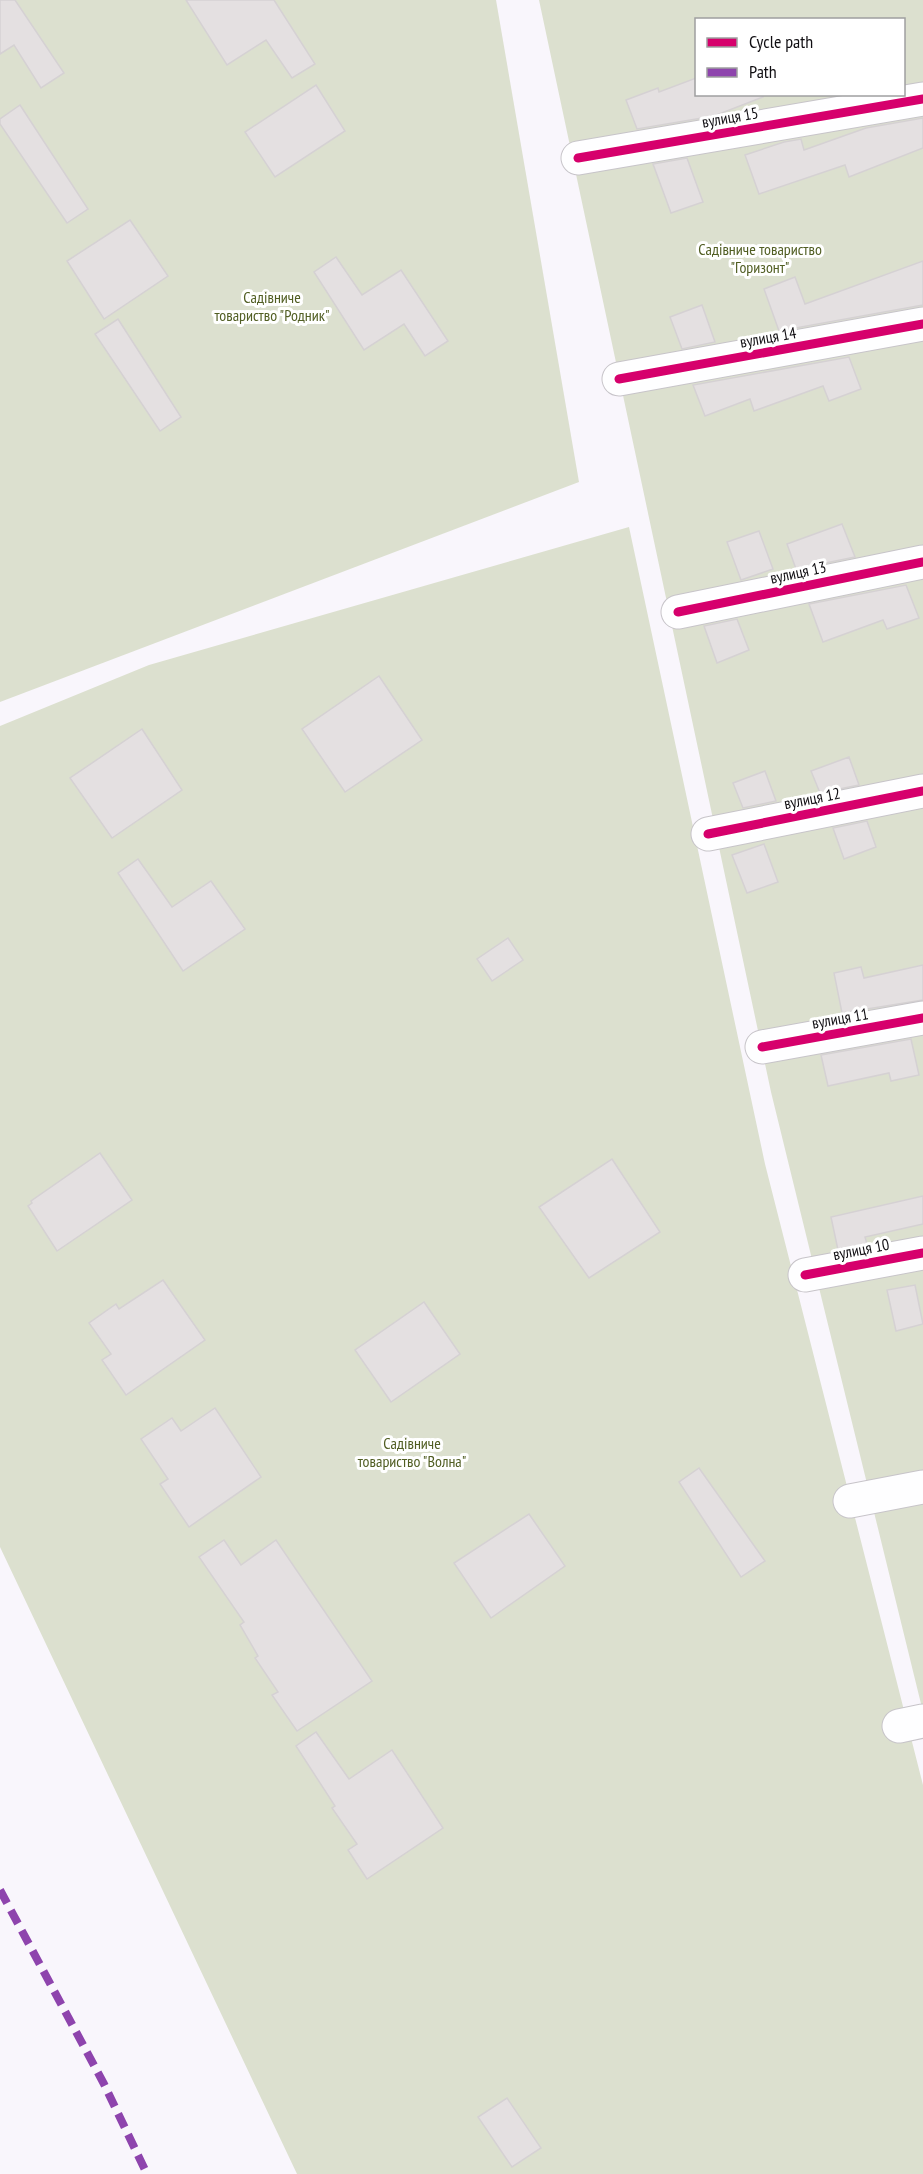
<svg xmlns="http://www.w3.org/2000/svg" width="923" height="2174" font-family="'PT Sans Narrow',sans-serif">
<style>
.green{fill:#dce0cf;fill-rule:evenodd}
.building{fill:#e4e0e1;stroke:#d5d1d3;stroke-width:1.5}
.lines{fill:none;stroke-linecap:round;stroke-linejoin:round}
.minor-casing{stroke:#c7c4c9;stroke-width:35}
.minor{stroke:#fefeff;stroke-width:33}
.quiet{stroke:#8e44ad;stroke-width:8;stroke-dasharray:15 8;stroke-linecap:butt}
.cycleway-casing{stroke:#fff;stroke-width:13}
.cycleway{stroke:#d6006c;stroke-width:9}
.labels{text-anchor:middle;stroke-width:6;stroke-linejoin:round;paint-order:stroke}
.street-label{font-size:16px;fill:#100e12;stroke:#fff}
.park-label{font-size:16px;fill:#515e23;stroke:#fff}
</style>
<rect width="100%" height="100%" fill="#f9f6fc"/>
<!-- green -->
<g class="green">
<path d="M0,0H496L579,482L0,702Z"/>
<path d="M539,0H923V1712L771,1092ZM696,20H904V94H696Z"/>
<path d="M629,527L765,1164L923,1785V2174H297L0,1547V726L149,665Z"/>
</g>
<!-- building -->
<g class="building">
<path d="M0,0H15L64,73L41,88L14,45L0,54Z"/>
<path d="M186,0H274L315,64L292,78L266,40L227,65Z"/>
<path d="M696,78V94H763V97L714,116L637,129L626,100L658,88L659,92Z"/>
<path d="M316,85L345,131L275,177L245,132Z"/>
<path d="M20,105L88,209L67,223L0,124V119Z"/>
<path d="M923,118V148L849,177L845,165L759,194L745,155L784,142L801,139L804,150L866,128Z"/>
<path d="M687,158L703,202L671,213L653,164Z"/>
<path d="M130,220L168,276L104,319L67,261Z"/>
<path d="M336,257L362,295L401,270L448,341L425,356L404,324L364,350L314,272Z"/>
<path d="M923,261V305L779,331L764,289L795,277L805,304Z"/>
<path d="M702,305L715,342L682,349L670,317Z"/>
<path d="M118,319L181,417L160,431L95,334Z"/>
<path d="M849,357L861,389L829,401L823,386L754,411L750,399L705,416L693,385Z"/>
<path d="M842,524L855,557L796,569L787,544Z"/>
<path d="M759,531L773,569L741,580L727,542Z"/>
<path d="M906,585L919,618L887,629L883,620L823,642L809,604Z"/>
<path d="M737,619L749,650L717,663L704,626Z"/>
<path d="M379,676L422,740L345,792L302,729Z"/>
<path d="M142,729L182,790L112,838L70,778Z"/>
<path d="M849,757L859,785L820,793L811,771Z"/>
<path d="M765,771L776,801L743,808L733,783Z"/>
<path d="M867,821L876,847L844,859L833,828Z"/>
<path d="M764,844L778,882L747,893L732,855Z"/>
<path d="M138,859L172,907L211,881L245,929L183,971L118,873Z"/>
<path d="M508,938L523,960L492,981L477,959Z"/>
<path d="M923,965V1000L842,1013L834,973L861,967L864,978Z"/>
<path d="M911,1039L919,1075L891,1081L889,1073L828,1086L821,1055Z"/>
<path d="M100,1153L132,1200L57,1251L28,1206L32,1203L31,1201Z"/>
<path d="M612,1159L660,1232L589,1278L539,1207Z"/>
<path d="M923,1196V1224L865,1237L867,1244L838,1250L831,1217Z"/>
<path d="M163,1280L205,1340L126,1395L102,1360L111,1354L89,1323L116,1304L119,1309Z"/>
<path d="M915,1285L923,1324L896,1331L887,1290Z"/>
<path d="M424,1302L460,1354L391,1402L355,1350Z"/>
<path d="M215,1408L261,1477L189,1527L160,1484L168,1479L141,1439L172,1418L181,1431Z"/>
<path d="M699,1468L765,1561L741,1577L679,1482Z"/>
<path d="M529,1514L565,1566L491,1618L454,1563Z"/>
<path d="M224,1540L241,1565L276,1540L372,1681L297,1731L272,1695L278,1692L255,1658L258,1656L240,1625L244,1622L199,1557Z"/>
<path d="M316,1732L349,1779L392,1750L443,1828L367,1879L348,1850L357,1844L332,1808L335,1806L296,1746Z"/>
<path d="M507,2098L541,2148L512,2167L478,2117Z"/>
</g>
<g class="lines">
<!-- minor casing -->
<g class="minor-casing">
<g id="minor">
<path d="M578,158L923,99"/>
<path d="M619,379L923,324"/>
<path d="M678,612L923,562"/>
<path d="M708,834L923,791"/>
<path d="M762,1047L923,1018"/>
<path d="M805,1275L923,1253"/>
<path d="M850,1501L923,1487"/>
<path d="M899,1726L923,1721"/>
</g>
</g>
<!-- minor -->
<use href="#minor" class="minor"/>
<!-- quiet -->
<path class="quiet" d="M0,1890L104,2084L147,2174"/>
<!-- cycleway casing -->
<g class="cycleway-casing">
<g id="cycleway">
<path d="M578,158L923,99"/>
<path d="M619,379L923,324"/>
<path d="M678,612L923,562"/>
<path d="M708,834L923,791"/>
<path d="M762,1047L923,1018"/>
<path d="M805,1275L923,1253"/>
</g>
</g>
<!-- cycleway -->
<use href="#cycleway" class="cycleway"/>
</g>
<g class="labels">
<!-- street labels -->
<g class="street-label">
<text transform="translate(730 117) rotate(-10)" y="6">вулиця 15</text>
<text transform="translate(768 337) rotate(-10)" y="6">вулиця 14</text>
<text transform="translate(798 572) rotate(-12)" y="6">вулиця 13</text>
<text transform="translate(812 798) rotate(-11)" y="6">вулиця 12</text>
<text transform="translate(840 1018) rotate(-10)" y="6">вулиця 11</text>
<text transform="translate(861 1249) rotate(-11)" y="6">вулиця 10</text>
</g>
<!-- park labels -->
<g class="park-label">
<text x="760" y="255">Садівниче товариство<tspan x="760" dy="18">"Горизонт"</tspan></text>
<text x="272" y="303">Садівниче<tspan x="272" dy="18">товариство "Родник"</tspan></text>
<text x="412" y="1449">Садівниче<tspan x="412" dy="18">товариство "Волна"</tspan></text>
</g>
</g>
<!-- legend -->
<rect x="695" y="18" width="210" height="78" fill="#ffffff" stroke="#9f9fa0" stroke-width="1.5"/>
<rect x="707" y="38" width="30" height="9" fill="#d6006c" stroke="#9f9fa0" stroke-width="1.5"/>
<text x="749" y="48" font-size="18" fill="#100e12">Cycle path</text>
<rect x="707" y="68" width="30" height="9" fill="#8e44ad" stroke="#9f9fa0" stroke-width="1.5"/>
<text x="749" y="78" font-size="18" fill="#100e12">Path</text>
</svg>
